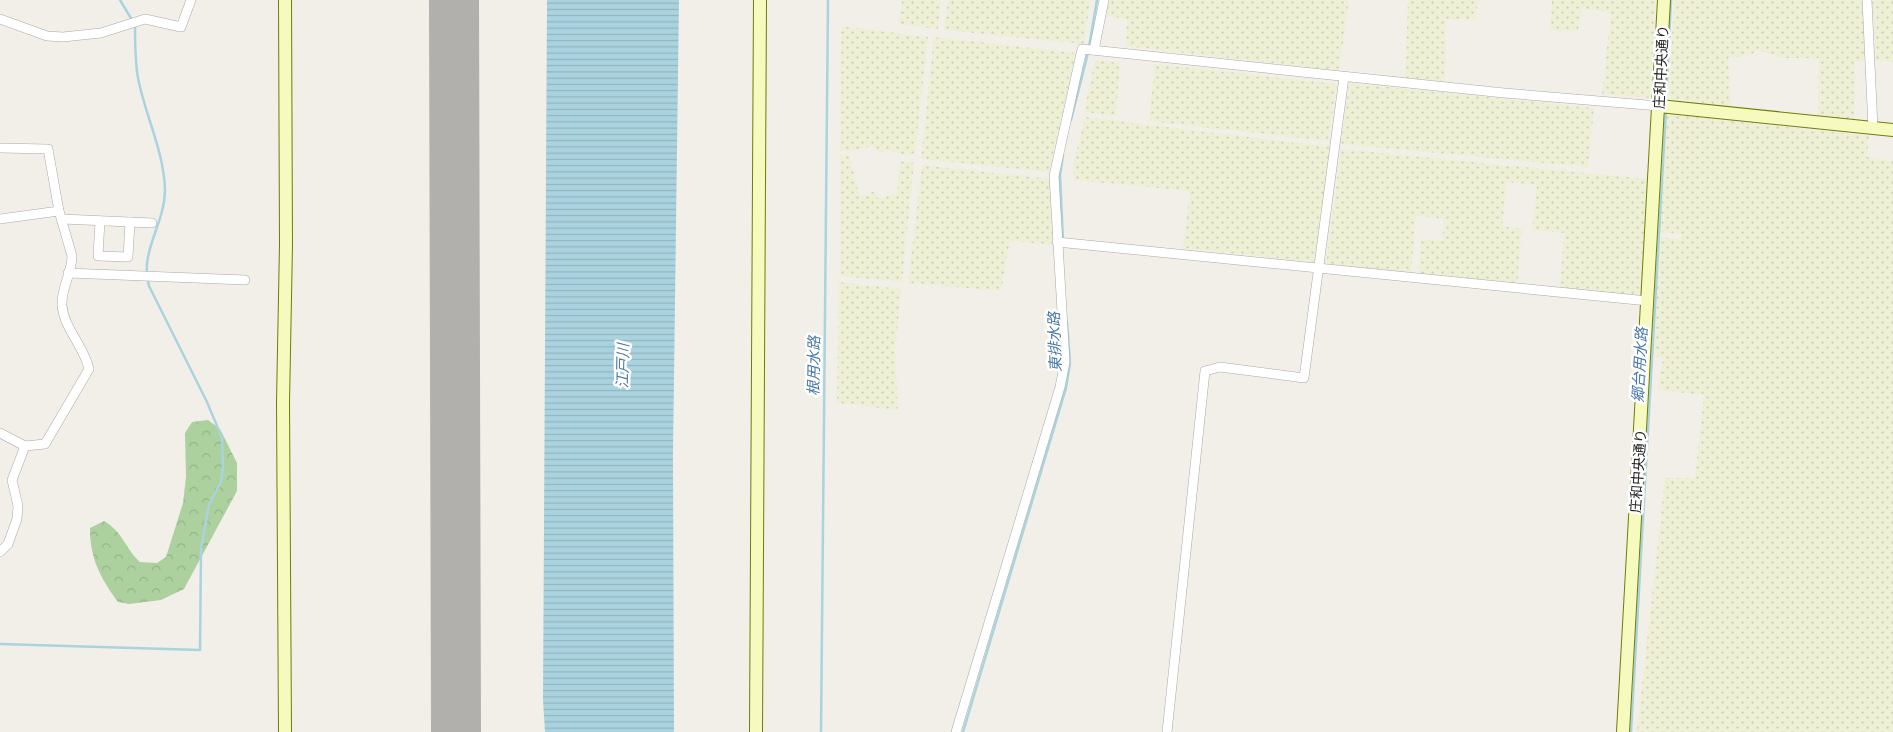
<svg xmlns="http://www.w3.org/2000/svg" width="1893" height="732" font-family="Roboto,'Noto Sans JP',sans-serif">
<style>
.farmland{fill:url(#farmland-dots)}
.forest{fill:url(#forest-crowns)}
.water{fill:url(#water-rules)}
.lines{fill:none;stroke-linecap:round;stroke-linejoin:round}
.stream{stroke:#aad3df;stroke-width:2.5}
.runway{stroke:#b1b0ac;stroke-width:50}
.street-casing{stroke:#a9a9a9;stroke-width:10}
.secondary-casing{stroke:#707d05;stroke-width:14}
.street{stroke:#fff;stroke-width:9}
.secondary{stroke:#f7fabf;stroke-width:12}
.labels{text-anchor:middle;stroke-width:5;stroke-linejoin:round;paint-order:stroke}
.street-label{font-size:14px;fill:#222;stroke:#fff}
.water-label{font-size:15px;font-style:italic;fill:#4a7aab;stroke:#fff}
</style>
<defs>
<pattern id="farmland-dots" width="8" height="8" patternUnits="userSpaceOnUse" patternTransform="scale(1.25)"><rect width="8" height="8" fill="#eef0d5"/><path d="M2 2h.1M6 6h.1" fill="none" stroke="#ccceb7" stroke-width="1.8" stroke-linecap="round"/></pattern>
<pattern id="forest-crowns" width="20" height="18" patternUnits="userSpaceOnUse" patternTransform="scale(1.25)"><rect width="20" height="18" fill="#add19e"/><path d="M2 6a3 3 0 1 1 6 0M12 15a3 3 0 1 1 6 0" fill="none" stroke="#95b388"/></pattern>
<pattern id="water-rules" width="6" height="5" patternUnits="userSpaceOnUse" patternTransform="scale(1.25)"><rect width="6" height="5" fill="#aad3df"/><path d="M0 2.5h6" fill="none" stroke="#92b5bf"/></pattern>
</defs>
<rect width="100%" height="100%" fill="#f2efe9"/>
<!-- farmland -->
<g class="farmland">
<path d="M902,0H941L938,29L898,24Z"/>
<path d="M948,0H1090L1084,44L944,30Z"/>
<path d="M1109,0H1349L1339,71L1126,46L1127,19L1106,16Z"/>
<path d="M1408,0H1478L1476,20L1446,19L1445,81L1405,80Z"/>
<path d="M1552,0H1656L1650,98L1602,94L1611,12L1582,9L1578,31L1550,30Z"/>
<path d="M1674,0H1862L1866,61H1855L1854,121L1818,116L1819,58H1783L1757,50L1751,55L1728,58L1731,106L1669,99Z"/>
<path d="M1872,0H1893V62L1876,60Z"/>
<path d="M841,26L928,37L915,152L910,156L886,150L880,153L873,146L850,151H840Z"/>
<path d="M934,37L1076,53L1049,172L921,159Z"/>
<path d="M1095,60L1120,63L1116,116L1084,112Z"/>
<path d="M1155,64L1337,84L1328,141L1149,121Z"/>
<path d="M1349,83L1594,108L1588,167L1341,144Z"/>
<path d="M1667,114L1869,136L1867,157L1893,161V732H1637L1665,478H1695L1704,395L1658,390L1663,358L1653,356L1660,237L1681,240L1682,234L1660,232Z"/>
<path d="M1085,117L1330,147L1315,262L1183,248L1190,191L1074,180L1073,167Z"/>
<path d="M1341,149L1647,179L1641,295L1636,297L1560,289L1564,233L1532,230L1537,185L1507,182L1502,226L1522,229L1517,286L1418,275L1421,239L1442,241L1444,219L1416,216L1411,274L1326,264Z"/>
<path d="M840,154L849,155L860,197L875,191L877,198L897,194L900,161L914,163L902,282L840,276Z"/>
<path d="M922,165L1050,179L1054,245L1010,241L1001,291L908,283Z"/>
<path d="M839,282L902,289L895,350L898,410L837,403Z"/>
</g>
<!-- forest -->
<path class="forest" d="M208,420L220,429L237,463V491L184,589L161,600L129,604L118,602C100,577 90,559 90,528L104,521C124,533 124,547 140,562L157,563L166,557L183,503L186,477L185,433L192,422Z"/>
<!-- water -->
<path class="water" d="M547,0H679L673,453L674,732H545L543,700Z"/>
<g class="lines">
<!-- stream -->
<g class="stream">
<path d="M120,0L132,20"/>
<path d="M1089,47L1097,0"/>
<path d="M1666,102L1671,0"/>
<path d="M1071,120L1088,53"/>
<path d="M1063,241L1060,175L1063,155"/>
<path d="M0,644L200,650L201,549L209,504L221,482L223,466L222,438L207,402L149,286C139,252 165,224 165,190C164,151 145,115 138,78C135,62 135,41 135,25"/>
<path d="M821,732L828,0"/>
<path d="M963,732L1066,388L1070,363L1067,322"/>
<path d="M1631,732L1666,110"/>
</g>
<!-- runway -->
<path class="runway" d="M454,0L456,732"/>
<!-- street casing -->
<g class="street-casing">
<g id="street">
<path d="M1867,0L1873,128"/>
<path d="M0,19L47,36L63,37L101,33L145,19L181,27L191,0"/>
<path d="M1094,50L1104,0"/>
<path d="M0,148L48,149L59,211L72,256C72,273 61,288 62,305C64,329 84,346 89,369L45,444L25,446L0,433"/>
<path d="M0,219L59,211"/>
<path d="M62,219L152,223"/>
<path d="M100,221L98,256L128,257L130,222"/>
<path d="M1057,242L1648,301"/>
<path d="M68,273L245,280"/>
<path d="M0,552L8,544L17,519L18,506L12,480L25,446"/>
<path d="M956,732L1060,387L1065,362L1054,176L1082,49L1504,93L1659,106"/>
<path d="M1167,732L1205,371L1220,367L1304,378L1344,77"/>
</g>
</g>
<!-- secondary casing -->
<g class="secondary-casing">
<g id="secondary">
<path d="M1659,106L1893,130"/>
<path d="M285,732L283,403L286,244L285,0"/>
<path d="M756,732L760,0"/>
<path d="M1623,732L1664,0"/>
</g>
</g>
<!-- street -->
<use href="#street" class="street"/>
<!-- secondary -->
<use href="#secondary" class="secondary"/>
</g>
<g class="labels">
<!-- street labels -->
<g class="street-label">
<text transform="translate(1661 67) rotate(-87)" y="5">庄和中央通り</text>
<text transform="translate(1638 471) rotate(-86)" y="5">庄和中央通り</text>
</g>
<!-- water labels -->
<g class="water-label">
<text transform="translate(1055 342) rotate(-92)" y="5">東排水路</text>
<text transform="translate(1640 365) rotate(-87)" y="5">郷台用水路</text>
<text transform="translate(623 366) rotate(-89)" y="5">江戸川</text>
<text transform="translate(814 366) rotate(-89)" y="5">根用水路</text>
</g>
</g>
</svg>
